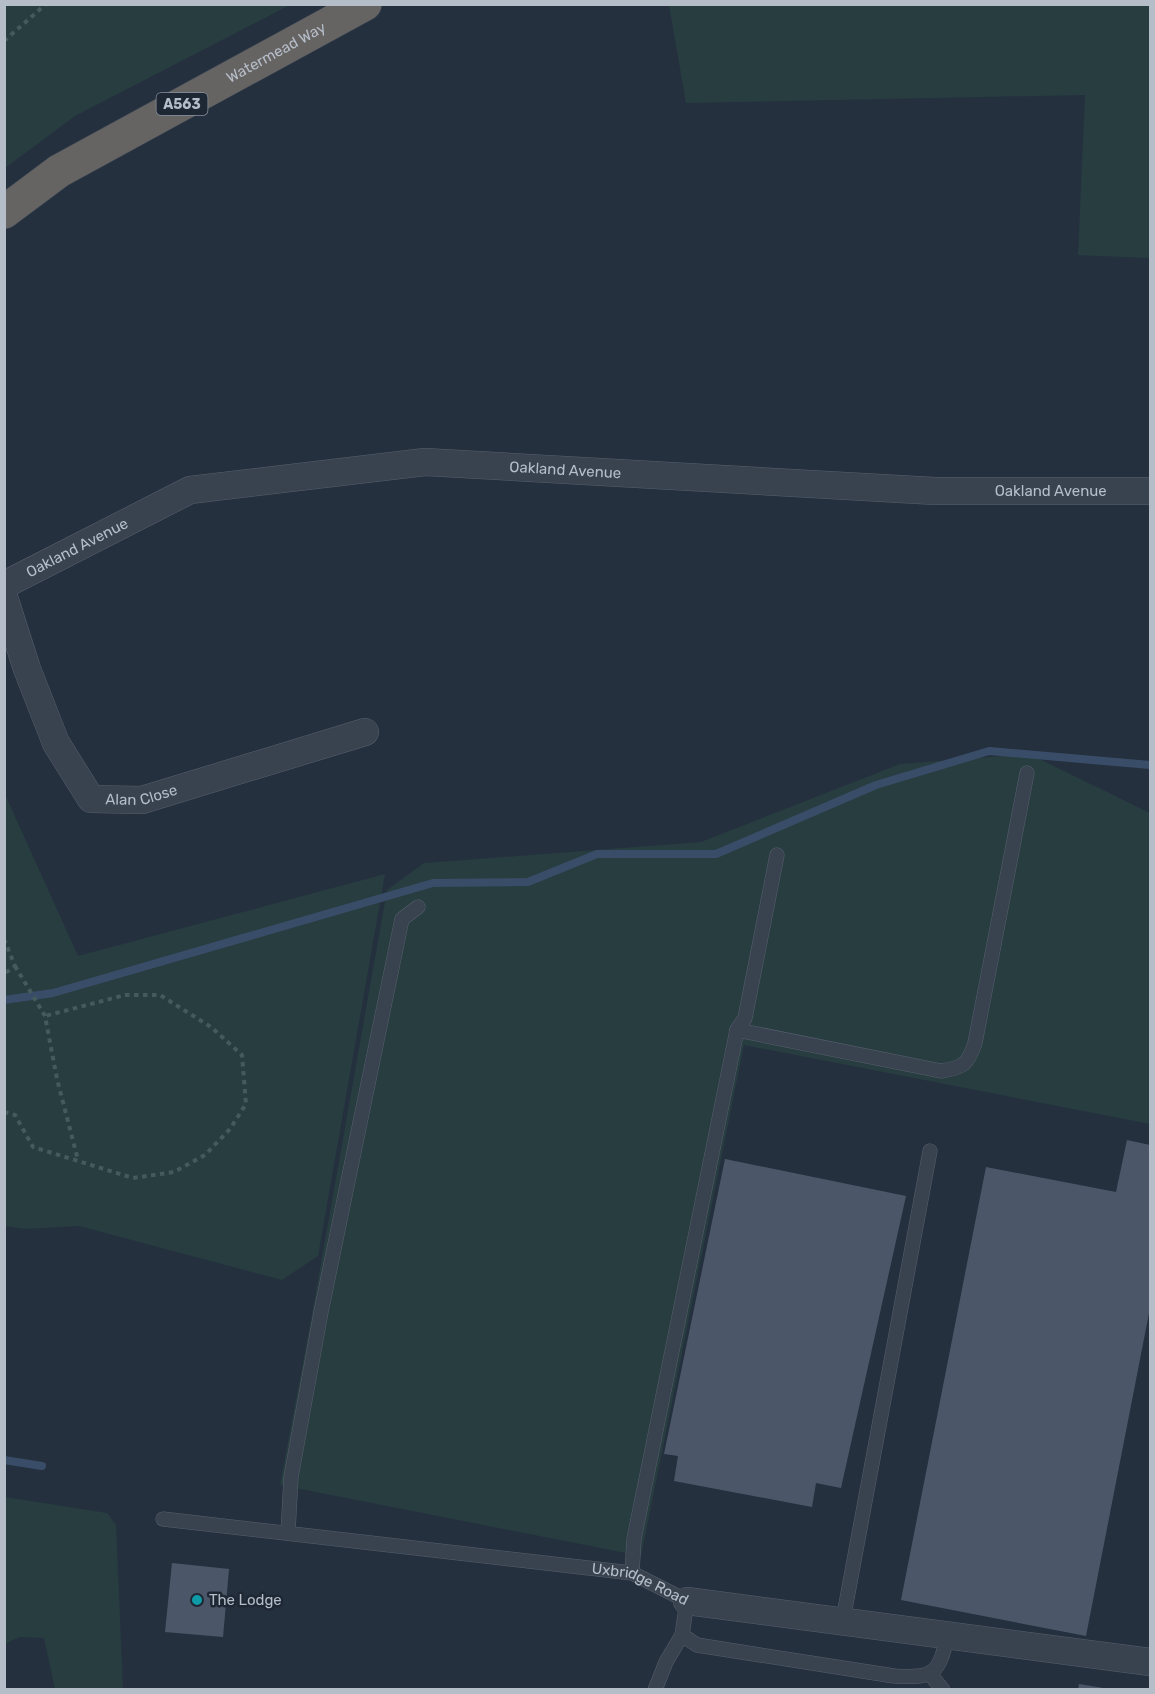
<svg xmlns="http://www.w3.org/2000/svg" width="1155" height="1694" font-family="Rubik,sans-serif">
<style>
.green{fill:#273d40}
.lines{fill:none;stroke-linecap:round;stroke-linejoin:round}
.stream{stroke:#3a4d68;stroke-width:8}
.building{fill:#4b5768}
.service-casing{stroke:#57606c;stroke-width:15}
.minor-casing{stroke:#57606c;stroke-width:28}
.trunk-casing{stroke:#444d59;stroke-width:34}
.path{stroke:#455a5d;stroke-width:4;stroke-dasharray:4.5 4.5;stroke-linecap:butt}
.service{stroke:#39424f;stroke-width:14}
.minor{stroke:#39424f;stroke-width:27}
.trunk{stroke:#666462;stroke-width:33}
.culture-dot{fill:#0f9aa8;stroke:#1e2734;stroke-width:2}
.labels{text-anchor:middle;stroke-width:5;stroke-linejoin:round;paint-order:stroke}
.shield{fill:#1e2734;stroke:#88909c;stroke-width:1.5}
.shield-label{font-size:14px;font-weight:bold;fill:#b5bdc9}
.street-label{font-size:15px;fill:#b5bdc9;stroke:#1e2734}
.poi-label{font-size:15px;fill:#b5bdc9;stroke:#1e2734;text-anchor:start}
</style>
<rect width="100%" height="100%" fill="#25303f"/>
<!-- green -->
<g class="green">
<path d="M5,4H290V5L75,116L5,168Z"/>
<path d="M669,5H1150V258L1078,255L1085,95L686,103Z"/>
<path d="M1029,754L1150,813V1124L744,1045L641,1556L280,1485L312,1314L387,890L424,863L701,842L900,764Z"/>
<path d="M4,792L78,956L385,874L318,1256L282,1280L79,1226L25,1229L5,1226Z"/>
<path d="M5,1497L107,1513L116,1525L123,1689H55L44,1638L20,1637L5,1644Z"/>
</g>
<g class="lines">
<!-- stream -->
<g class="stream">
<path d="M4,1000L53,993L433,883L528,882L597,854H716L876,785L989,751L1150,765"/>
<path d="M4,1460L42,1466"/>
</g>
</g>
<!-- building -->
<g class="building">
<path d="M1127,1140L1150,1145V1308L1086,1636L901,1600L986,1167L1116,1192Z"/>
<path d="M725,1159L906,1196L841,1488L816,1483L812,1507L674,1481L678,1456L664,1454Z"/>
<path d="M172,1563L229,1569L223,1637L165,1632Z"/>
<path d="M1079,1684L1103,1688L1102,1690H1078Z"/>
</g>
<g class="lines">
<!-- service casing -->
<g class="service-casing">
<g id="service">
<path d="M737,1030L941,1071C963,1068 968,1064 975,1043L1027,773"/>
<path id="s1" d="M163,1519L632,1573L687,1601L682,1635L697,1645L894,1676C936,1679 939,1672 948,1634"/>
<path d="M288,1533L291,1477L321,1312L402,919L418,907"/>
<path d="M632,1573L634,1539L737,1030L745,1018L777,855"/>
<path d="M843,1620L930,1151"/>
<path d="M930,1674L943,1690"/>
<path d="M655,1690L666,1662L682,1635"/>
</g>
</g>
<!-- minor casing -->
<g class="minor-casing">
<g id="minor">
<path id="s2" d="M4,585L190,490L425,462L935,491H1150"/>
<path id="s3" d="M4,597L27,669L56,743L91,799L142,800L365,732"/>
<path d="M687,1601L1150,1662"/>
</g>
</g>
<!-- trunk casing -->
<g class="trunk-casing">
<g id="trunk">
<path id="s4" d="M4,212L59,171L365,4"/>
</g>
</g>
<!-- path -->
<g class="path">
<path d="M4,41L46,4"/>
<path d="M4,939L15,966L4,974"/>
<path d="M15,966L45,1016L57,1079L78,1160"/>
<path d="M4,1112L15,1115L33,1147L133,1178L174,1172L205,1155L230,1129L246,1104L242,1055L211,1027L160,995H125L45,1016"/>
</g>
<!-- service -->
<use href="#service" class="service"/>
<!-- minor -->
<use href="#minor" class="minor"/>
<!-- trunk -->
<use href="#trunk" class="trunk"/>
</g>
<!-- markers -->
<circle class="culture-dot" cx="197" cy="1600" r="6"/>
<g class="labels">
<!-- shield labels -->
<rect class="shield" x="156.5" y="93" width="51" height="22" rx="4.5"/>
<g class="shield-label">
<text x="182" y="109">A563</text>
</g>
<!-- street labels -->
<g class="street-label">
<text dy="5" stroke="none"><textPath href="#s4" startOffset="316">Watermead Way</textPath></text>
<text dy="5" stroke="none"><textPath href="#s2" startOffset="586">Oakland Avenue</textPath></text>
<text dy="5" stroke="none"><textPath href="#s2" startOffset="1072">Oakland Avenue</textPath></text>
<text dy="5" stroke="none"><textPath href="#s2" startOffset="82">Oakland Avenue</textPath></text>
<text dy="5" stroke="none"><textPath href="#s3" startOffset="272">Alan Close</textPath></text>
<text dy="5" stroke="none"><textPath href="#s1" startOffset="483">Uxbridge Road</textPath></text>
</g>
<!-- poi labels -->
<g class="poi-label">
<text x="209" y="1605">The Lodge</text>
</g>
</g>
<!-- border -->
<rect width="1155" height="1694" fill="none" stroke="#b5bdc9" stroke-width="12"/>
</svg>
